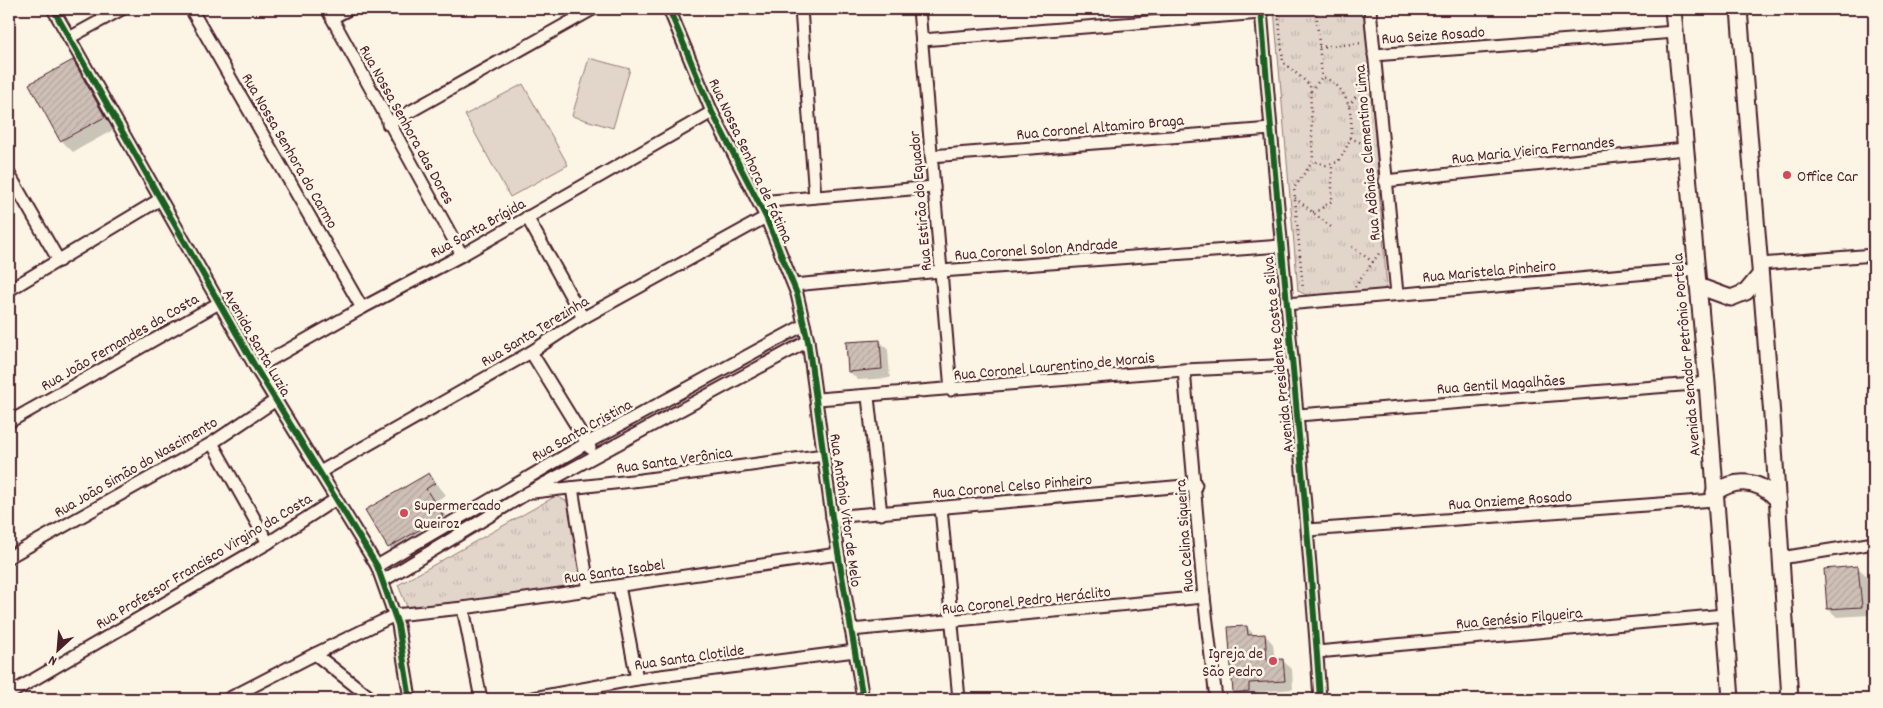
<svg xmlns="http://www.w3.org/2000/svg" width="1883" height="708" font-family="Dekko,sans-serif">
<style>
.green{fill:#e2d5ca;stroke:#967a7a}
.park{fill:url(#park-tufts);stroke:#967a7a}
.shadow{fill:#0003}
.building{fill:url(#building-hatch);stroke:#4a1f2b}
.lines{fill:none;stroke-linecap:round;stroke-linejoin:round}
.street-casing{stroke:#4a1f2b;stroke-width:15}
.secondary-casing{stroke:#4a1f2b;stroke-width:19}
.path{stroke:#4a1f2b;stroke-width:2.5;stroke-dasharray:1 4;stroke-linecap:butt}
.street{stroke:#fcf5e5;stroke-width:11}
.secondary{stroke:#fcf5e5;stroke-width:15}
.cycleway-casing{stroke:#fcf5e5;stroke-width:9}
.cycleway{stroke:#1b5e20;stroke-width:6}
.poi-dot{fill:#d1495b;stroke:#fcf5e5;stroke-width:2}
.labels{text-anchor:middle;stroke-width:5;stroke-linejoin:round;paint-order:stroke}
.street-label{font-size:16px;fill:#4a1f2b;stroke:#fcf5e5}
.poi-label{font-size:16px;fill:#4a1f2b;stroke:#fcf5e5;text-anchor:start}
</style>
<defs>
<pattern id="park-tufts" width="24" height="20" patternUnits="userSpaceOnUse" patternTransform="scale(1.25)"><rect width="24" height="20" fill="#e2d5ca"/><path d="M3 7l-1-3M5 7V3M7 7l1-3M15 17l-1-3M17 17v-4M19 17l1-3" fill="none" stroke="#c3b6ae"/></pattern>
<pattern id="building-hatch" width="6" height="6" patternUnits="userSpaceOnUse" patternTransform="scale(1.25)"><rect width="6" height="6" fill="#cfc0b7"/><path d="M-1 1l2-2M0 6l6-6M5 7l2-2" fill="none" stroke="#b3a59e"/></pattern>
</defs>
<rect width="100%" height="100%" fill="#fcf5e5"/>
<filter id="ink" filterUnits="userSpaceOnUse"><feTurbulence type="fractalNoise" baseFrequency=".02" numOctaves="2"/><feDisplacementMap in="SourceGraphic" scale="10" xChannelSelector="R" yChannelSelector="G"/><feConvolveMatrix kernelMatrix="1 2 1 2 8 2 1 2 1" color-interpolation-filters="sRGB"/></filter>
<g filter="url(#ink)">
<!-- green -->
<g class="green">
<path d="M589,58L630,69L613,128L572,116Z"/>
<path d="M523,84L568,165L510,197L465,115Z"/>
</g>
<!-- park -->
<g class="park">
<path d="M1274,9H1365L1386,276L1387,284L1384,290L1379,292L1311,297L1298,291Z"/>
<path d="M556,496L568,502L583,585L408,609L398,585Z"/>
</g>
<!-- shadow -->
<g class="shadow">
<path d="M73,62L85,73L115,129L73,152L61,140Z"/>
<path d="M880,341L888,350L890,378L858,380L849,371Z"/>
<path d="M429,474L446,495L437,500L453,528L400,559L389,547Z"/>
<path d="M1858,568L1867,576L1870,615L1837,617L1828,609Z"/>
<path d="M1247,627L1255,636L1265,635L1273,644L1275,661H1283L1292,669L1293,689L1257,692V699H1242L1234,692Z"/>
</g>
<!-- building -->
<g class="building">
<path d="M73,60L105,117L60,141L29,84Z"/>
<path d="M880,340L882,369L848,372L846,342Z"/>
<path d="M429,473L435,483L426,489L443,516L388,548L365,510Z"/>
<path d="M1858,566L1862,607L1827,609L1824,569Z"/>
<path d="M1247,626L1248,635L1265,634L1267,660L1283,659L1285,681L1249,683V691L1233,693L1228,627Z"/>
</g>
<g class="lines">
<!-- street casing -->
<g class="street-casing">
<g id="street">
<path d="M53,9L256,368L377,566L398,625L410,699"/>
<path d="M191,9L362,308"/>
<path d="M327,9L462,255"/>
<path d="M669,9L712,112L766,217L797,294L808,341L832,517L863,699"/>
<path d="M801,9L815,197"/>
<path d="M919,9L951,390"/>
<path d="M1261,9C1279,239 1305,469 1320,699"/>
<path d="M1370,9L1397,294"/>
<path d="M332,18L349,9"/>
<path d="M69,38L122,9"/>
<path d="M922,40L1261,13"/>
<path d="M1374,55L1675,32"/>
<path d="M388,124L593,9"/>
<path d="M931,156L1271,129"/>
<path d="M9,174L59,261"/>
<path d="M1385,181L1684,149"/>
<path d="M759,202L934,187"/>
<path d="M527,217L583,318"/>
<path d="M1760,264L1874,255"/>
<path d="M794,285L941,271L1280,246"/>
<path d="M9,290L159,200"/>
<path d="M1286,304L1695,269"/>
<path d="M531,352L590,448"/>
<path d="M256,368L362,308L462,255L712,112"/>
<path d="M1184,370L1204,597L1216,699"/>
<path d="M868,397L881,514"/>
<path d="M818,399L1184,370L1292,365"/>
<path d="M1298,415L1707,383"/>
<path d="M9,422L219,303"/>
<path d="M212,443L268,543"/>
<path d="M320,472L531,352L583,318L766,217"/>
<path d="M572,488L589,591"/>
<path d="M533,492L641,480L824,455"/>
<path d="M941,508L959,699"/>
<path d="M832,517L1196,485"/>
<path d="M1308,530L1714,500"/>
<path d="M9,557L212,443L276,400"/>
<path d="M1781,558L1874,543"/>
<path d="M377,566L587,443L804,325"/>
<path d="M384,580L529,492L808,341"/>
<path d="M619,586L637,679"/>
<path d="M463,608L481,699"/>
<path d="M851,630L1204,597"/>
<path d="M1317,652L1724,615"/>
<path d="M315,654L372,699"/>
<path d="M9,694L268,543L336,499"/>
<path d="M228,699L315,654L395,615L463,608L838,554"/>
<path d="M528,699L637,679L855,651"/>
</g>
</g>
<!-- secondary casing -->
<g class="secondary-casing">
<g id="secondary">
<path d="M1673,9L1707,383L1731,699"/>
<path d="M1739,9L1772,416L1790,699"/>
<path d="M1698,286L1731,298L1746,292L1760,275"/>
<path d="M1714,493C1737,477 1759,480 1778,500"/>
</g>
</g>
<!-- path -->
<g class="path">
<path d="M1278,9L1283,62L1310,85L1313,161L1294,188L1303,290"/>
<path d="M1316,9L1322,77"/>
<path d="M1319,47L1363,43"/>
<path d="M1311,91L1322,77C1346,84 1355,114 1350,137C1348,146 1343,154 1338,162L1326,165L1313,161"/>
<path d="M1349,106L1364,85"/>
<path d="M1350,138L1371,147"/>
<path d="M1295,198L1331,227"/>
<path d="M1313,212L1319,210L1332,201V165"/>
<path d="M1352,247L1373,262"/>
<path d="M1355,287L1380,252"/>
</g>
<!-- street -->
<use href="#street" class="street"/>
<!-- secondary -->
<use href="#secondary" class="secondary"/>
<!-- cycleway casing -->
<g class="cycleway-casing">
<g id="cycleway">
<path d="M53,9L256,368L377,566L398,625L410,699"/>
<path d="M669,9L712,112L766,217L797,294L808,341L832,517L863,699"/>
<path d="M1261,9C1279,239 1305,469 1320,699"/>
</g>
</g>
<!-- cycleway -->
<use href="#cycleway" class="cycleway"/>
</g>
</g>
<!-- markers -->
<g class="poi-dot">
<circle cx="1787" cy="175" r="5"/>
<circle cx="404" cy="513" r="5"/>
<circle cx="1273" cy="661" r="5"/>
</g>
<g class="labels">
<!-- street labels -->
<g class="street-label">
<text transform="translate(1433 34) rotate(-4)" y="6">Rua Seize Rosado</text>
<text transform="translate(408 124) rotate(61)" y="6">Rua Nossa Senhora das Dores</text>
<text transform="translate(1100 126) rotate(-5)" y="6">Rua Coronel Altamiro Braga</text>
<text transform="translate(1533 149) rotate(-6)" y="6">Rua Maria Vieira Fernandes</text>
<text transform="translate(291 150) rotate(60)" y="6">Rua Nossa Senhora do Carmo</text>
<text transform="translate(1366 153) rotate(-95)" y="6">Rua Adônias Clementino Lima</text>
<text transform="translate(752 160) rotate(65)" y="6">Rua Nossa Senhora de Fátima</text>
<text transform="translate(919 201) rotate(-95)" y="6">Rua Estirão do Equador</text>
<text transform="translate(477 227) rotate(-29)" y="6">Rua Santa Brígida</text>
<text transform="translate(1036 248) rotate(-4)" y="6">Rua Coronel Solon Andrade</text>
<text transform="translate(1489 270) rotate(-5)" y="6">Rua Maristela Pinheiro</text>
<text transform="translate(534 330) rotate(-31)" y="6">Rua Santa Terezinha</text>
<text transform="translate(119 341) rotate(-30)" y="6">Rua João Fernandes da Costa</text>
<text transform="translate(258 342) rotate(60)" y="6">Avenida Santa Luzia</text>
<text transform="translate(1277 355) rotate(-96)" y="6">Avenida Presidente Costa e Silva</text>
<text transform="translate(1685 355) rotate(-95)" y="6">Avenida Senador Petrônio Portela</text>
<text transform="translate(1054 365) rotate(-5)" y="6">Rua Coronel Laurentino de Morais</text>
<text transform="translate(1501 383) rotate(-4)" y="6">Rua Gentil Magalhães</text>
<text transform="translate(581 429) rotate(-29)" y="6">Rua Santa Cristina</text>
<text transform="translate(674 459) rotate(-8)" y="6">Rua Santa Verônica</text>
<text transform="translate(135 466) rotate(-30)" y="6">Rua João Simão do Nascimento</text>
<text transform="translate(1012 485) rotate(-5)" y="6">Rua Coronel Celso Pinheiro</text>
<text transform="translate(1510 499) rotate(-4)" y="6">Rua Onzieme Rosado</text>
<text transform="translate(847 510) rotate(82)" y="6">Rua Antônio Vitor de Melo</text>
<text transform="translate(1183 536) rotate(-94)" y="6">Rua Celina Siqueira</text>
<text transform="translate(203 560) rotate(-31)" y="6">Rua Professor Francisco Virgino da Costa</text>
<text transform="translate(614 570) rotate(-8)" y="6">Rua Santa Isabel</text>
<text transform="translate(1026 599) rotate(-6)" y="6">Rua Coronel Pedro Heráclito</text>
<text transform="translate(1519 617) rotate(-5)" y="6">Rua Genésio Filgueira</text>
<text transform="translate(689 656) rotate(-8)" y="6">Rua Santa Clotilde</text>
</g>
<!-- poi labels -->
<g class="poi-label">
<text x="1797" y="181">Office Car</text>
<text x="414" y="510">Supermercado<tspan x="414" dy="18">Queiroz</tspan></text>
<text x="1263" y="658" text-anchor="end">Igreja de<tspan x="1263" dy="18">São Pedro</tspan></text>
</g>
</g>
<!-- margin -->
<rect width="1883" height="708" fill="none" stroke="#fcf5e5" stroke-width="30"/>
<rect x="15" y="15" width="1853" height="678" fill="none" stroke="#4a1f2b" stroke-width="2" filter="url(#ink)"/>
<!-- north arrow -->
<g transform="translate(58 650) rotate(206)" stroke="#fcf5e5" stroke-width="4" paint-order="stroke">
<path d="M0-4L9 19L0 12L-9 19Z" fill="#4a1f2b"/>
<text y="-8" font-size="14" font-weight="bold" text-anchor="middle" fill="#4a1f2b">N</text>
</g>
</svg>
